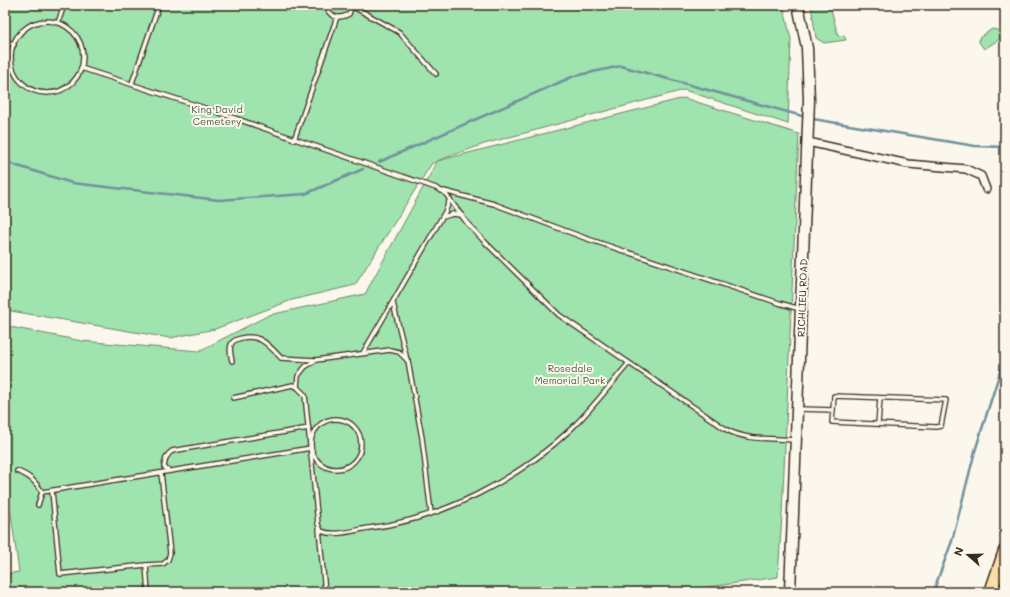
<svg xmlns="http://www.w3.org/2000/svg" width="1010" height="597" font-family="Mali,sans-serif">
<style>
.green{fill:#9fe3ae;stroke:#6d8666}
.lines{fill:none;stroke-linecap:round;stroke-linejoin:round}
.stream{stroke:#6f919e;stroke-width:2.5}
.lane-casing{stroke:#3b2a1e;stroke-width:6}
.street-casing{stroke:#3b2a1e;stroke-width:10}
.secondary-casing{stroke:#3b2a1e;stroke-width:13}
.highway-casing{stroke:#3b2a1e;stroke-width:15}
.lane{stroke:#fbf7ec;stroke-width:3.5}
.street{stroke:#fbf7ec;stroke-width:7}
.secondary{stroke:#fbf7ec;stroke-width:10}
.highway{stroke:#faddab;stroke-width:12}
.labels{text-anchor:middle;stroke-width:4;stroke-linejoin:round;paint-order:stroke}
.park-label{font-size:10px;fill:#545842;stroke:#fbf7ec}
.street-label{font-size:10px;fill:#3b2a1e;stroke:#fbf7ec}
</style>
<rect width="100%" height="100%" fill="#fbf7ec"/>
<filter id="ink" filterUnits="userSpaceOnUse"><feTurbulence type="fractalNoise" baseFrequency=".025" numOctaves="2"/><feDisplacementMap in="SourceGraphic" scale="8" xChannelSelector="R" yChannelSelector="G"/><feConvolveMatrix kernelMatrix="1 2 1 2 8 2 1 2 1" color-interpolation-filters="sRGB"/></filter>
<g filter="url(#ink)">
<!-- green -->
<g class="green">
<path d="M5,5H783L791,39L788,124L684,90L484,144L437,161L684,98L799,134L782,514L778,577L674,592H5V574L19,572L5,471V326L82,341L199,351L269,315L365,294L437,162L432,163L355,285L292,300L215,329L170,338L5,310Z"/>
<path d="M811,5H830L838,36L844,35L846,40L824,43L816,38Z"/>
<path d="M992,29L998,30L1000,39L984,49L979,42V38Z"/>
</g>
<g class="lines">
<!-- stream -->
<g class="stream">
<path d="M813,119L975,146L1005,147"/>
<path d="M5,162L72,183L219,200L305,194L363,169"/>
<path d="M379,162L574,76L621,66L802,116"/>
<path d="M933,592L952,541L975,451L1005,356"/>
</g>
<!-- lane casing -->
<g class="lane-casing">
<g id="lane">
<path d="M326,5C328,17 339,20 349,14L352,5"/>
<path d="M352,6L399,32L436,74"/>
<circle cx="47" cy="57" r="36"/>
<path d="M58,23L64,5"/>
<path d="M5,40L14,45"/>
<path d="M81,68L220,113L436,188L445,193L467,223L485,242L559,315L727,430C748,441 772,438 794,440"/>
<path d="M132,83L159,5"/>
<path d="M294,140L337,17"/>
<path d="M444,191L494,204L585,238L779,303L800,309"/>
<path d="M443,217L453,214L462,215"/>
<path d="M393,303L407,360"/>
<path d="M363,353L445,212L450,199"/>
<path d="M232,361C231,356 229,349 231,345C232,341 235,340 238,339C258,332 268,344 281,358L315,360"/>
<path d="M297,387L298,376L305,367L316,360L390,350L399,352L408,361L422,438L431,513"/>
<path d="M233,398L293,385L297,387L305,395L318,524L321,531C335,537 355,530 369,528C443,519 517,480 571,429C592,409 610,385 629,363"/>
<path d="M799,409L833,410L832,422L936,427L941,426L946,400L834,396L833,410"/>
<circle cx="336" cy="444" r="25"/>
<path d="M878,424L880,398"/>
<path d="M17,471C30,476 35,481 42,492L38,505"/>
<path d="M169,471L164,467C165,460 166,455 172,451L309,428"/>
<path d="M52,491L60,574L146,565L148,592"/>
<path d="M42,492L311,448"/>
<path d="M319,529L325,592"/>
<path d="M146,565L163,564L168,560L170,553L161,473"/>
</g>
</g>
<!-- street casing -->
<g class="street-casing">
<path id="street" d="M808,142L908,164L966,169L981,176L986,189"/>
</g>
<!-- secondary casing -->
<g class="secondary-casing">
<path id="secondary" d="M790,592L809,100L807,48L798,5"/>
</g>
<!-- highway casing -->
<g class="highway-casing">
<g id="highway">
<path d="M991,592L1005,551"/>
<path d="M1005,592V591"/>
</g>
</g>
<!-- lane -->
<use href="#lane" class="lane"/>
<!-- street -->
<use href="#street" class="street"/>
<!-- secondary -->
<use href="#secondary" class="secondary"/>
<!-- highway -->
<use href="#highway" class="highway"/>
</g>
</g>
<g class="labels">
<!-- park labels -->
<g class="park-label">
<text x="217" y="113">King David<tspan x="217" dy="12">Cemetery</tspan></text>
<text x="570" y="372">Rosedale<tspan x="570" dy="12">Memorial Park</tspan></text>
</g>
<!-- street labels -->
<g class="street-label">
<text transform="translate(802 298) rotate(-88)" y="4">RICHLIEU ROAD</text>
</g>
</g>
<!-- margin -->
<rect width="1010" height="597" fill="none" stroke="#fbf7ec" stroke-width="20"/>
<rect x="10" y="10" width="990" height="577" fill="none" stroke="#3b2a1e" stroke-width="1.5" filter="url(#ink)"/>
<!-- north arrow -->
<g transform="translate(968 555) rotate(290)" stroke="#fbf7ec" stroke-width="3" paint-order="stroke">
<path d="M0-3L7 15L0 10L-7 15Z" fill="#3b2a1e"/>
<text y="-6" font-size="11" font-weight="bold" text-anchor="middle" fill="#3b2a1e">N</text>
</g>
</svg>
